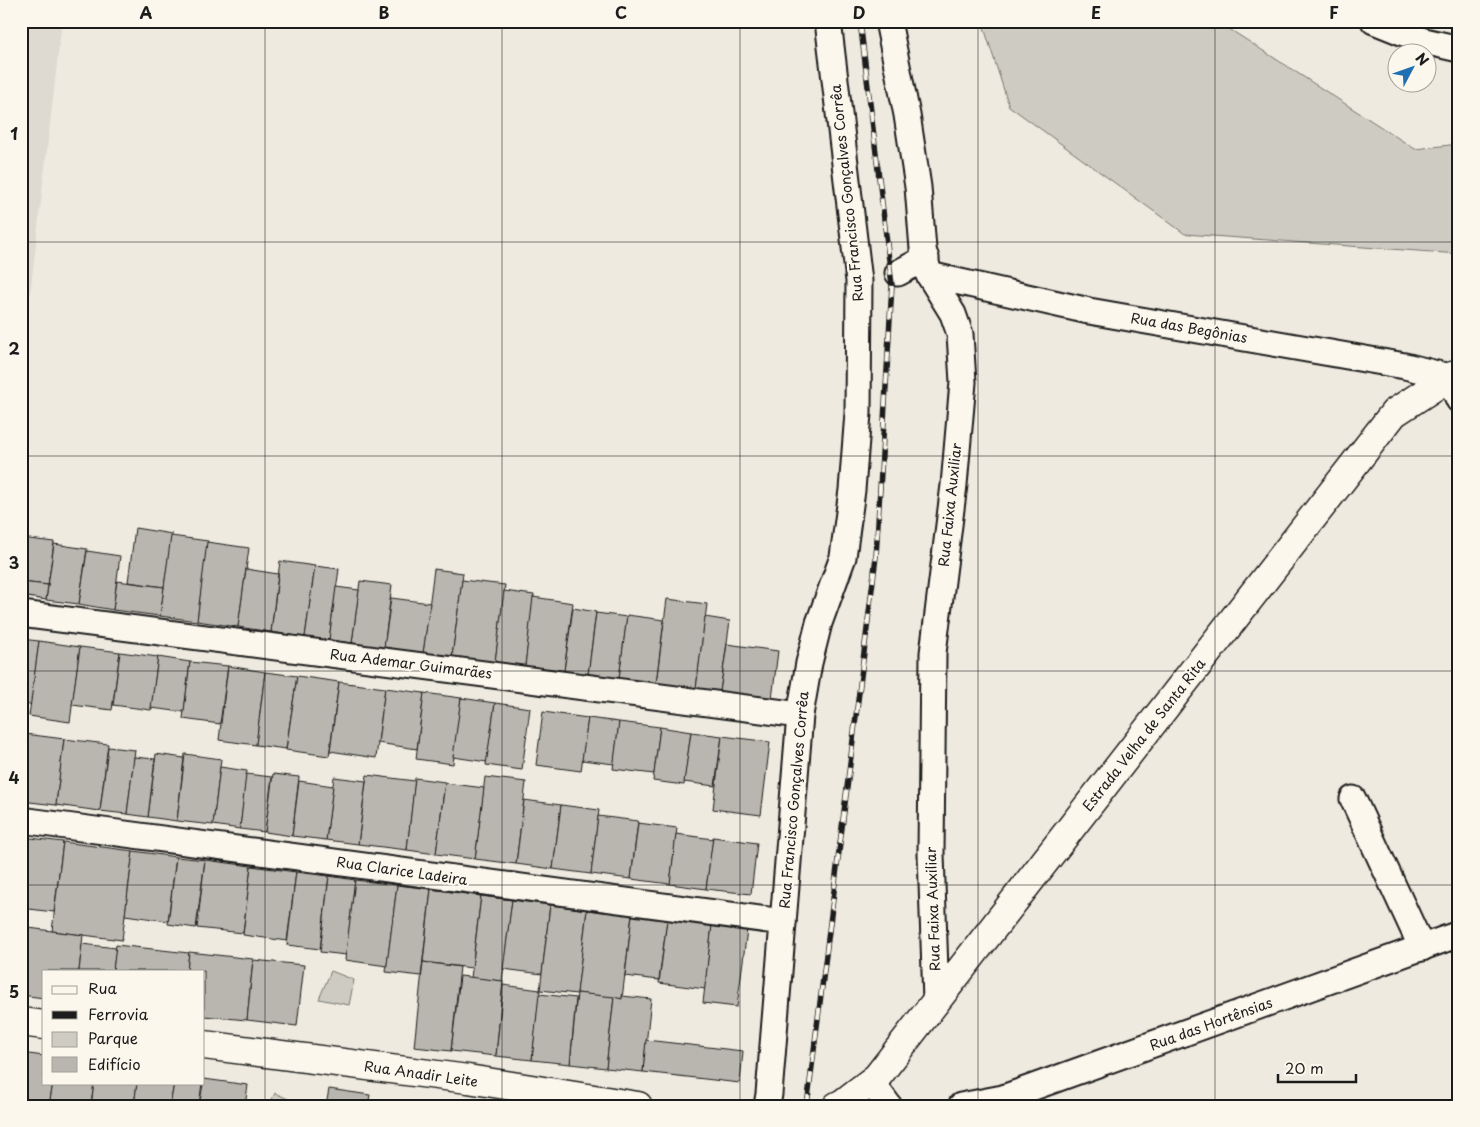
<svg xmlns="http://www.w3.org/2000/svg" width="1480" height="1127" font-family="'Playpen Sans',sans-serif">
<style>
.built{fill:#dedad1}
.green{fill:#ceccc2;stroke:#75746f}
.building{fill:#b9b6af;stroke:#1c1c1c}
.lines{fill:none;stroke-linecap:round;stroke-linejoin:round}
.minor-casing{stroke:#1c1c1c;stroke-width:29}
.major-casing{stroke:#1c1c1c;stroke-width:31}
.minor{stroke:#fbf7ec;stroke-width:25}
.major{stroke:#fbf7ec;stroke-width:28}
.rail-casing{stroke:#1c1c1c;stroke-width:5.5}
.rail{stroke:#fbf7ec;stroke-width:4;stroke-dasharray:11;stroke-linecap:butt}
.grid{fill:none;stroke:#1c1c1c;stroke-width:1;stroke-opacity:0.55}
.labels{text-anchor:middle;stroke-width:4.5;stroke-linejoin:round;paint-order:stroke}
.street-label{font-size:14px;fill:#1c1c1c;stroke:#fbf7ec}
.neatline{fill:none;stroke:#1c1c1c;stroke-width:2}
.grid-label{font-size:16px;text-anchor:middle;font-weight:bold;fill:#1c1c1c}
</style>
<rect width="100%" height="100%" fill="#eeeadf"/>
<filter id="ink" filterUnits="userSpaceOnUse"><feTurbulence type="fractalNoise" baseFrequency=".02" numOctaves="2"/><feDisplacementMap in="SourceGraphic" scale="10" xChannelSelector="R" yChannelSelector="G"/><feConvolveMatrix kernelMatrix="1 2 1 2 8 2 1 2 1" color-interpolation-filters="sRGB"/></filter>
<g filter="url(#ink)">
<!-- built -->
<path class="built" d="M21,21H62L21,372Z"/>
<!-- green -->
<g class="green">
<path d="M982,21H1217L1415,149L1459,144V254L1185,234L1009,106Z"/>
<path d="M331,971L354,980L349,1005L319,999Z"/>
<path d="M275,1093L297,1103V1106H269Z"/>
</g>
<!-- building -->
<g class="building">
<path d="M135,528L172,534L164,587L128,582Z"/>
<path d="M171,536L208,541L197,621L160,616Z"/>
<path d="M21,538L54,542L48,585L21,582Z"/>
<path d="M207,542L249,548L238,627L197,621Z"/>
<path d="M54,544L87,549L79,604L46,600Z"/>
<path d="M87,551L120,556L113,610L79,604Z"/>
<path d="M280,561L315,566L305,637L271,632Z"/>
<path d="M315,566L339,569L329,640L305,637Z"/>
<path d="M246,569L278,574L271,632L238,627Z"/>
<path d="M434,569L463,573L452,657L423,653Z"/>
<path d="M462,580L505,585L495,662L452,657Z"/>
<path d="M117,581L164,587L160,616L113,610Z"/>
<path d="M360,581L392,585L384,648L352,643Z"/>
<path d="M21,582L48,585L46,600L21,596Z"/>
<path d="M336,587L359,590L352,643L329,640Z"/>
<path d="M504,591L534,595L525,666L495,662Z"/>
<path d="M533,597L573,603L564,671L525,666Z"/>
<path d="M391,598L430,603L423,653L384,648Z"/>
<path d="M667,599L707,604L696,689L656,683Z"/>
<path d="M573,608L596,612L588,675L564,671Z"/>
<path d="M596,613L627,617L619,679L588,675Z"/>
<path d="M627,615L664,620L656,683L619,679Z"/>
<path d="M705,617L730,621L720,692L696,689Z"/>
<path d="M21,639L39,641L31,705L21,703Z"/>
<path d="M39,641L80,647L70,722L29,716Z"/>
<path d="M727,644L778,651L772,699L720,692Z"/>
<path d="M80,647L120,652L112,710L72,705Z"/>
<path d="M120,652L158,657L151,710L113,705Z"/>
<path d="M158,657L190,662L184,712L151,708Z"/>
<path d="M190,662L228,666L220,724L183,719Z"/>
<path d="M228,666L265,672L256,745L219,740Z"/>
<path d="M265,672L297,676L286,749L256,745Z"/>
<path d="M297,676L339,682L329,756L286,750Z"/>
<path d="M339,682L385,688L376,758L330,751Z"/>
<path d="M385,688L424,693L417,749L378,743Z"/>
<path d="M424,693L461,698L453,764L416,759Z"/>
<path d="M461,698L495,703L487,762L453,757Z"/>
<path d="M495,703L530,708L522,770L486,765Z"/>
<path d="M543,712L588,718L581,771L536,765Z"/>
<path d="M588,718L619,722L614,764L582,760Z"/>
<path d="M619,722L660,727L654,774L613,769Z"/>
<path d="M21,725L26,726L21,768Z"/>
<path d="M660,727L691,732L684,785L653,781Z"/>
<path d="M691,732L722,736L715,786L684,782Z"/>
<path d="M25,734L64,739L56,805L21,801V768Z"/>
<path d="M722,736L770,742L761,815L713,809Z"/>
<path d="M64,739L108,744L100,811L56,805Z"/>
<path d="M108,747L135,750L127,814L100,811Z"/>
<path d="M156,754L184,758L177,821L148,817Z"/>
<path d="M185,754L221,759L213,825L177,821Z"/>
<path d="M134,757L155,759L148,817L127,814Z"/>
<path d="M220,767L247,771L240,829L213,825Z"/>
<path d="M246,774L272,777L265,832L240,829Z"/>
<path d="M273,774L299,777L292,836L265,832Z"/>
<path d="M367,775L415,781L407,850L358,844Z"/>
<path d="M334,777L366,781L358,844L326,840Z"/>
<path d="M485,777L526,782L516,864L475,859Z"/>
<path d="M415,778L445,782L436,854L407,850Z"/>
<path d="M299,781L333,786L326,840L292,836Z"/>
<path d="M445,783L484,788L475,859L436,854Z"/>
<path d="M524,800L561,805L553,869L516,864Z"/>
<path d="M561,805L599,810L591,874L553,869Z"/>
<path d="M598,816L638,821L631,879L591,874Z"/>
<path d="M638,823L677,828L670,884L631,879Z"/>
<path d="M676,834L713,839L706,889L670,884Z"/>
<path d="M23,837L63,842L54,912L21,908Z"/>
<path d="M713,837L757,843L751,894L706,889Z"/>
<path d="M63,842L133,851L122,940L52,931Z"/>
<path d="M133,851L176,857L168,921L125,915Z"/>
<path d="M176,857L205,860L196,928L168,924Z"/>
<path d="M205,860L251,866L243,933L197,928Z"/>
<path d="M251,866L296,872L287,941L243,935Z"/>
<path d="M296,872L329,876L320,949L287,945Z"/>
<path d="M329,876L355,880L346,955L320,952Z"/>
<path d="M355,880L397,885L387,966L345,960Z"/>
<path d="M397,885L431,889L421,976L386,972Z"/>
<path d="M431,889L481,896L472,968L423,962Z"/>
<path d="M481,896L512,900L502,981L471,978Z"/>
<path d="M512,900L550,905L542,974L503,969Z"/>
<path d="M550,905L587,910L577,994L540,990Z"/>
<path d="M587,910L632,915L622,999L577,993Z"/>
<path d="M632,915L667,920L659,980L625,976Z"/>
<path d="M667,920L712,925L705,989L659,983Z"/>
<path d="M712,925L747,930L737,1007L703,1003Z"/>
<path d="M21,927L83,935L79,971H44V998L21,995Z"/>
<path d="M82,944L116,948L113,971H79Z"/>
<path d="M116,945L189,953L187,971H113Z"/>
<path d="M189,952L253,959L247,1020L204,1016V971H187Z"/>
<path d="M253,960L304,965L297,1026L247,1020Z"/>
<path d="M423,962L460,967L451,1051L414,1047Z"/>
<path d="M460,976L503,981L496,1056L451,1051Z"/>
<path d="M503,985L540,990L532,1060L496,1056Z"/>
<path d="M577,993L614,997L606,1068L570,1064Z"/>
<path d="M539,994L576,998L570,1064L532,1060Z"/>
<path d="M622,996L651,999L643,1072L606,1068L614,997L622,999Z"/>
<path d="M646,1040L743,1051L740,1083L643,1072Z"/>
<path d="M21,1053L44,1056V1083H53L49,1106H21Z"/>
<path d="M204,1079L248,1085L245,1106H199Z"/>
<path d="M53,1083H94L91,1106H49Z"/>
<path d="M94,1083H137L134,1106H91Z"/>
<path d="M137,1083H174L170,1106H134Z"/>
<path d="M174,1083H202L199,1106H170Z"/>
<path d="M329,1089L370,1095L368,1106H326Z"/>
<path d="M405,1102L432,1106H405Z"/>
</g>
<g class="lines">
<!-- minor casing -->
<g class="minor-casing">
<g id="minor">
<path d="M888,21L907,115L918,187L923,249L929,275L953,314L960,334L963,382L954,485L933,653L931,854L936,1001"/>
<path d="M1374,21L1424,41L1459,49"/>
<path d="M898,273L926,258"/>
<path d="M929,275L1089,311L1405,366L1449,377L1459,400"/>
<path d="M21,614L800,715"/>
<path d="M1353,799L1422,948"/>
<path d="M21,820L783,922"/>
<path d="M872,1083L889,1106"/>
<path d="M767,1106L769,1094L800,715L809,663L819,623L843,557L852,490L858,413L859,281L828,21"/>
<path d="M961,1106L1003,1098L1459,934"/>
</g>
</g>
<!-- major casing -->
<g class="major-casing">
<g id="major">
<path d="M21,1022L44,1025"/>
<path d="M204,1045L468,1079L638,1106"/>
<path d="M837,1106L843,1103L877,1077L1394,413L1449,377L1459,374"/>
</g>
</g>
<!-- minor -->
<use href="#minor" class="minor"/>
<!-- major -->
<use href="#major" class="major"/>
<!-- rail casing -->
<g class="rail-casing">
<path id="rail" d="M807,1106L876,557L892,285L860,21"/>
</g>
<!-- rail -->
<use href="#rail" class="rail"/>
</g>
</g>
<!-- grid -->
<path class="grid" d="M265,21V1106M502,21V1106M740,21V1106M978,21V1106M1215,21V1106M21,242H1459M21,456H1459M21,671H1459M21,885H1459"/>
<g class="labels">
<!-- street labels -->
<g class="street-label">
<text transform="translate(847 193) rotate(-96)" y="5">Rua Francisco Gonçalves Corrêa</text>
<text transform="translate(1189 328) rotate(10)" y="5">Rua das Begônias</text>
<text transform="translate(950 505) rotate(-84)" y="5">Rua Faixa Auxiliar</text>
<text transform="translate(411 664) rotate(7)" y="5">Rua Ademar Guimarães</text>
<text transform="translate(1144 735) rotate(-52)" y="5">Estrada Velha de Santa Rita</text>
<text transform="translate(794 800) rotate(-85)" y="5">Rua Francisco Gonçalves Corrêa</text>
<text transform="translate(402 871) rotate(8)" y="5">Rua Clarice Ladeira</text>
<text transform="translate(933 909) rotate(-92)" y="5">Rua Faixa Auxiliar</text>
<text transform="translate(1211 1024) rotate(-20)" y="5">Rua das Hortênsias</text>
<text transform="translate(421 1074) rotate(8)" y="5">Rua Anadir Leite</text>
</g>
</g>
<!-- margin -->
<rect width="1480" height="1127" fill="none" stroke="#fbf7ec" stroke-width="55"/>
<!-- legend -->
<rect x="42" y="970" width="162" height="115" fill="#fbf7ec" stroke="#a29f99"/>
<rect x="52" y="986" width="25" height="8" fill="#fbf7ec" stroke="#a29f99"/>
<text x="88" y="994" font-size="15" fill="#1c1c1c">Rua</text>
<rect x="52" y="1011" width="25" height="8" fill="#1c1c1c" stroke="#a29f99"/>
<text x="88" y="1020" font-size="15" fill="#1c1c1c">Ferrovia</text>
<rect x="52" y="1032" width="25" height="15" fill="#ceccc2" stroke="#a29f99"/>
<text x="88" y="1044" font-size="15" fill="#1c1c1c">Parque</text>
<rect x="52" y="1057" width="25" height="15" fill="#b9b6af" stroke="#a29f99"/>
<text x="88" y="1070" font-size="15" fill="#1c1c1c">Edifício</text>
<!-- north arrow -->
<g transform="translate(1412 68) rotate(49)"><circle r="24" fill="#fbf7ec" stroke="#a29f99"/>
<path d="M0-4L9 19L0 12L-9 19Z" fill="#1f6fb2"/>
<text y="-8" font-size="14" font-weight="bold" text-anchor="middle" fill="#1c1c1c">N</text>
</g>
<!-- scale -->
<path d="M1278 1074v8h78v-8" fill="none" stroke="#1c1c1c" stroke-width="2.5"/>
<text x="1285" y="1074" font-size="15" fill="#1c1c1c" stroke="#fbf7ec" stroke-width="4" paint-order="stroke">20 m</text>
<rect x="28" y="28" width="1424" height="1072" class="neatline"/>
<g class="grid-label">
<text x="146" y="19">A</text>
<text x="384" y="19">B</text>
<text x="621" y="19">C</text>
<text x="859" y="19">D</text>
<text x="1096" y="19">E</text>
<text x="1334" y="19">F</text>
<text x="14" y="140">1</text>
<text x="14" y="355">2</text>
<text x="14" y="569">3</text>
<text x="14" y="784">4</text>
<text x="14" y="998">5</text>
</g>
</svg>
